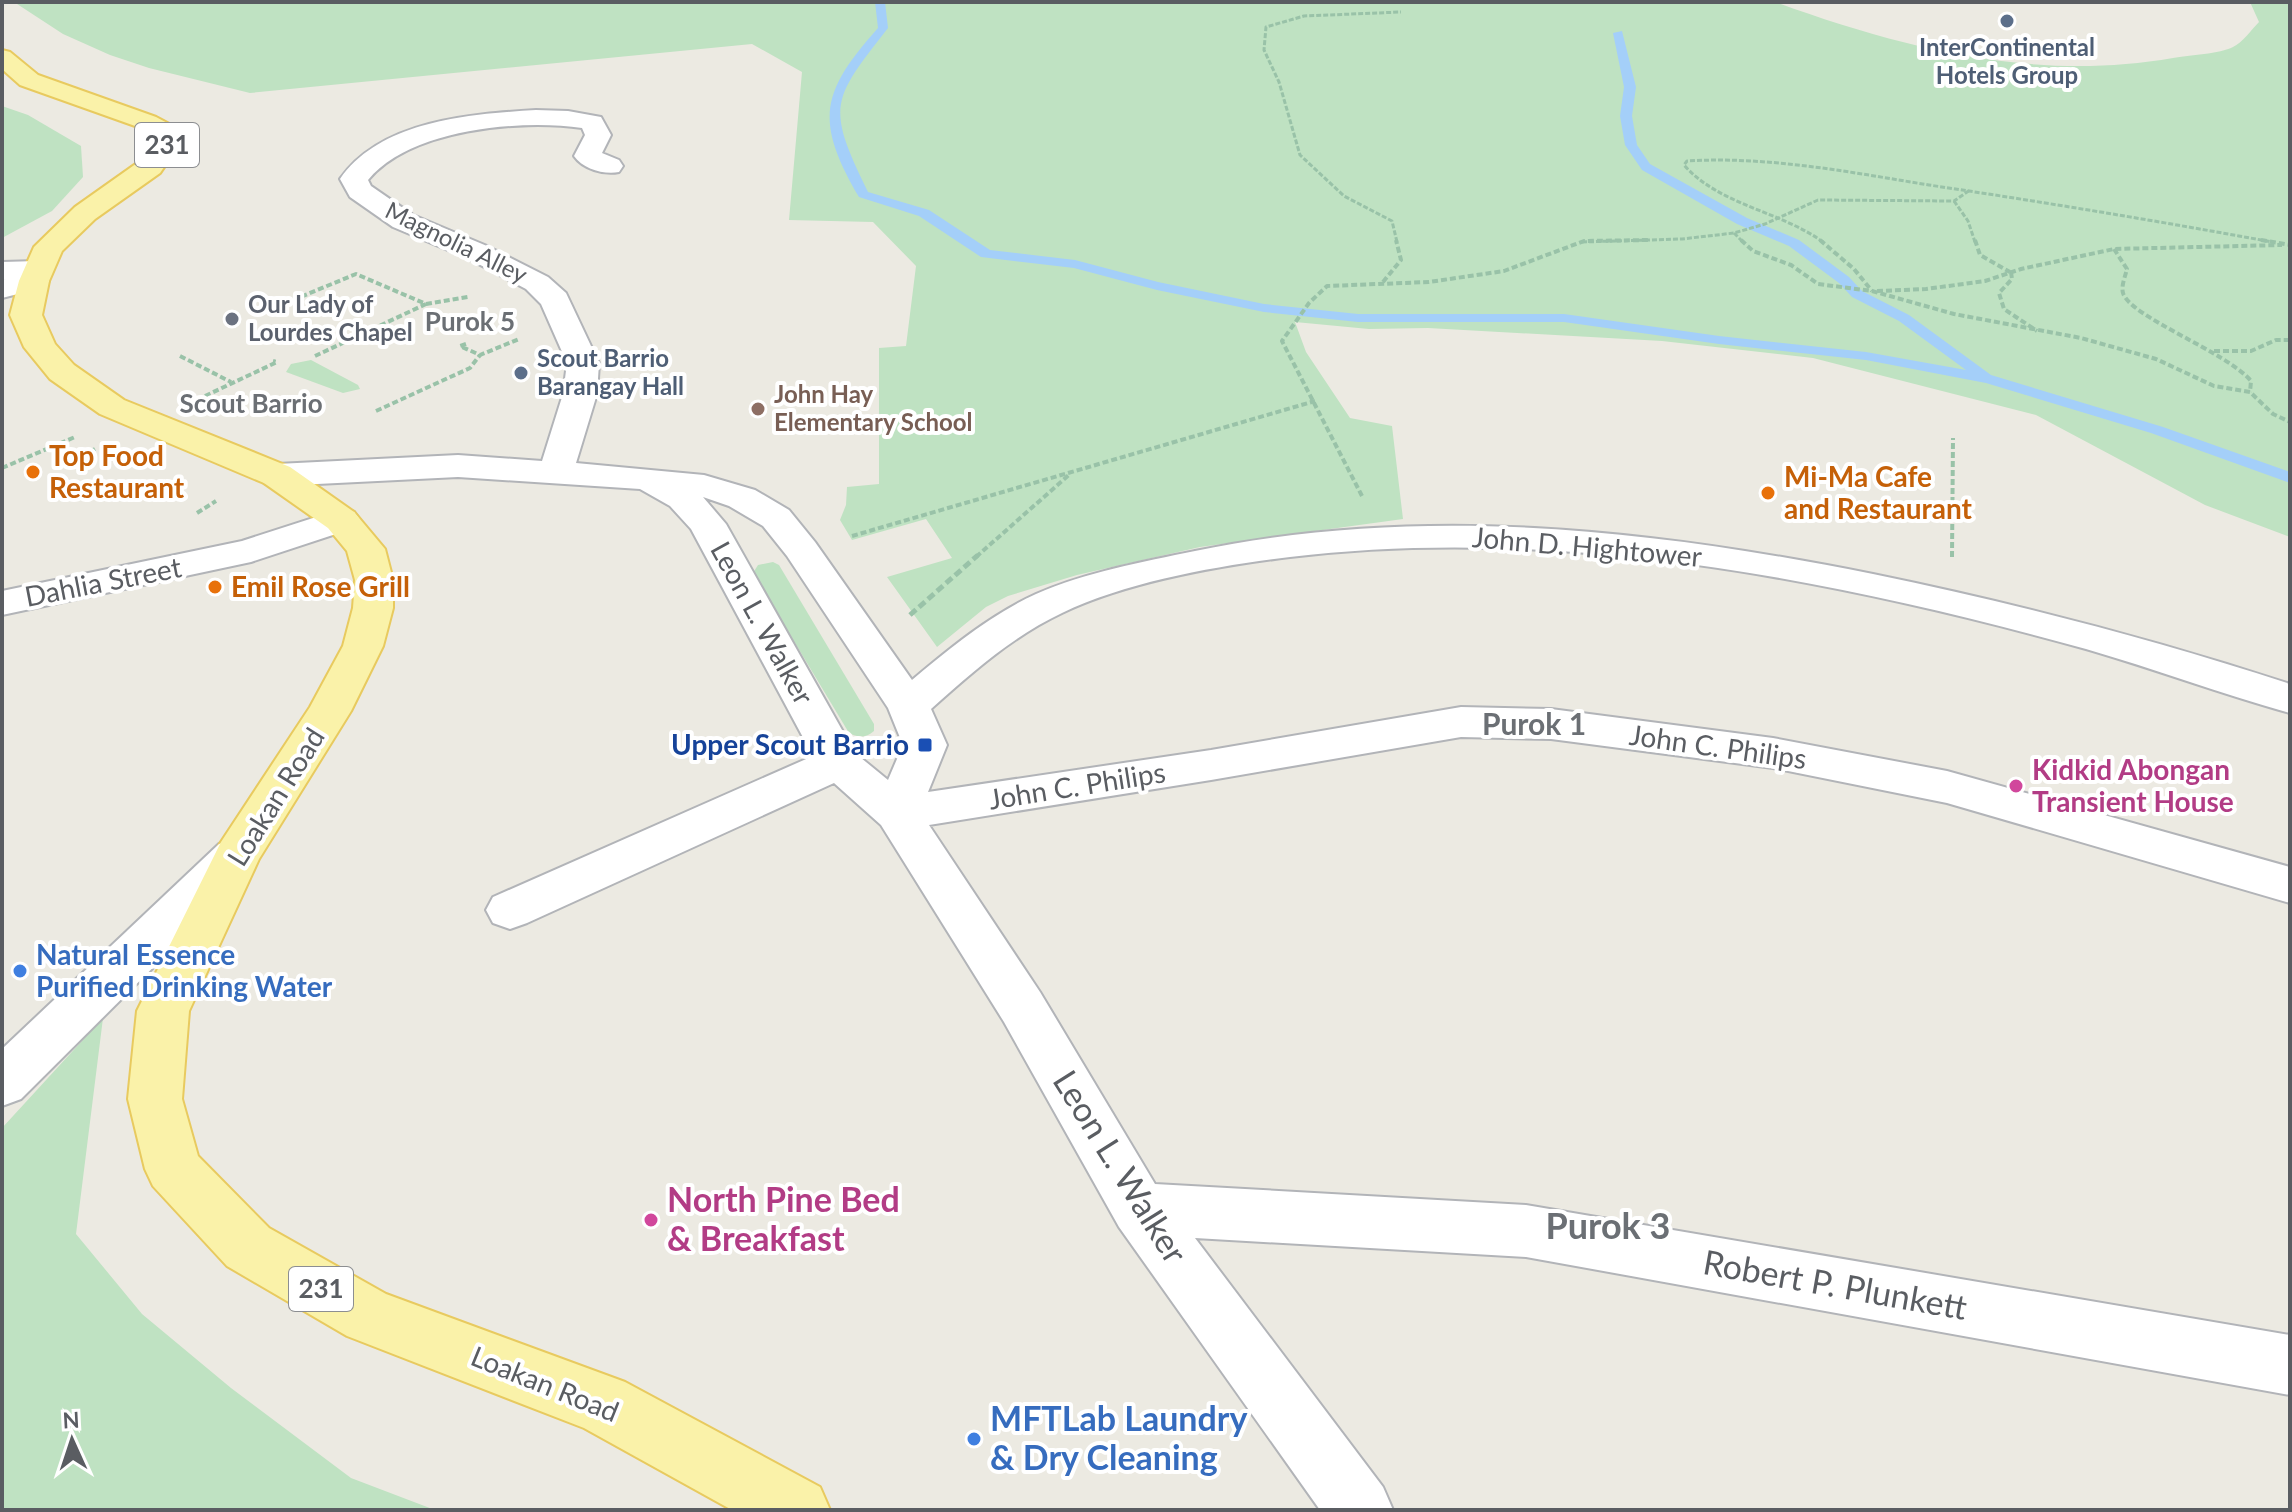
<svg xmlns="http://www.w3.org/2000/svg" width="2292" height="1512" font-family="Lato,sans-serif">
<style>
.green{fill:#bfe2c2}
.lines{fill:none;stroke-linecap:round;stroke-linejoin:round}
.stream{fill:#a4cff9;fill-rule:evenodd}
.minor-casing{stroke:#b2b4b8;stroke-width:4}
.tertiary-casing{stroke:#b2b4b8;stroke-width:4}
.primary-casing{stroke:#e8ca5f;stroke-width:4}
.path-far2{stroke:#99c2a8;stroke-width:3;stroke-dasharray:5 2;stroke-linecap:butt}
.path-far1{stroke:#99c2a8;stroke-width:4;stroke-dasharray:6 3;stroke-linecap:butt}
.path{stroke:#99c2a8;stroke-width:5;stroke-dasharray:8 4;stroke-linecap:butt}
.minor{fill:#fff;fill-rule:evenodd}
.tertiary{fill:#fff;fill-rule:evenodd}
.primary{fill:#faf2a9;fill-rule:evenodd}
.service-dot{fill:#5c6f8a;stroke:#fff;stroke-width:3}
.worship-dot{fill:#6b7280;stroke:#fff;stroke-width:3}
.education-dot{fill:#8d6e63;stroke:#fff;stroke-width:3}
.food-dot{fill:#e8710a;stroke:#fff;stroke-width:3}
.transit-dot{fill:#1a4fb4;stroke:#fff;stroke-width:3}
.hotel-dot{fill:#d1479c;stroke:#fff;stroke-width:3}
.shop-dot{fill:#3f7fe0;stroke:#fff;stroke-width:3}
.labels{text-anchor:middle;stroke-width:8;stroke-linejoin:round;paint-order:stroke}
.far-service-label{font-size:24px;font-weight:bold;fill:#4e5e75;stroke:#fff}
.far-street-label{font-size:24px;fill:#5a5d62;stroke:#fff}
.far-worship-label{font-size:24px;font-weight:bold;fill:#5b616d;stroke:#fff;text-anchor:start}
.far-education-label{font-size:24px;font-weight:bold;fill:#785e54;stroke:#fff;text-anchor:start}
.shield{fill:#fff;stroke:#8c8e91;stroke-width:2}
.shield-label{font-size:26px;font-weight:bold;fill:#5a5d62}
.far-neighbourhood-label{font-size:26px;font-weight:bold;fill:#6b6f74;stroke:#fff}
.far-quarter-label{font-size:26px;font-weight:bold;fill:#6b6f74;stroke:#fff}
.food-label{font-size:28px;font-weight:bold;fill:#c56008;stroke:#fff;text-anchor:start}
.street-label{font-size:28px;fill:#5a5d62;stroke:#fff}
.transit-label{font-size:28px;font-weight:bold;fill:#164399;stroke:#fff;text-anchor:end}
.hotel-label{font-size:28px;font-weight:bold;fill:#b23c85;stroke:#fff;text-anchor:start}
.shop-label{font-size:28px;font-weight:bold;fill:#366cbe;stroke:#fff;text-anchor:start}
.neighbourhood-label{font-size:30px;font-weight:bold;fill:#6b6f74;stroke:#fff}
.near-street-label{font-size:34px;fill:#5a5d62;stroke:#fff}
.near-hotel-label{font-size:34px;font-weight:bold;fill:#b23c85;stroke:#fff;text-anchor:start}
.near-shop-label{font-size:34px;font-weight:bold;fill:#366cbe;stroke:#fff;text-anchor:start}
.near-neighbourhood-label{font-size:36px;font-weight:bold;fill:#6b6f74;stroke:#fff}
</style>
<rect width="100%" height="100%" fill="#eceae2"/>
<!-- green -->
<g class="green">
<path d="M14,2H1775C1904,49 2036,82 2173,58C2189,55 2220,54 2233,47C2242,43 2252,29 2259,22L2250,2H2290V537L2205,505L2036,415L1813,358L1662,341L1428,328L1369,329L1295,322L1306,352L1350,418L1392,426L1403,519L1200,547L1077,575L1008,596L986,607L937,647L887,577L952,558L926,519L852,540L840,520L846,505L847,487L879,484V348L906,346L916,266L873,222L789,220L802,72L752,44L250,93L149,68L110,55L63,34Z"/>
<path d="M2,106L28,115L81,146L83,177L52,211L2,238Z"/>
<path d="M311,360L358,385L360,389L343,393L286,372L291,364Z"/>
<path d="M773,562L779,565L874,724V731C866,738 858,738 849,733L753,573L758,565Z"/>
<path d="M103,1018L76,1234L142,1314L231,1388L351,1478L435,1510H2V1128Z"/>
</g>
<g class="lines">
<!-- stream -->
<path class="stream" d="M875,2H885L888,28C831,101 826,106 868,192L929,210L990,250L1075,260L1158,282L1264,304L1358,314H1564L1719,336L1866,352L1966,370L1899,321L1852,297L1839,283L1789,246L1737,224L1642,170L1625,145L1620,116L1624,87L1613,33L1622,31L1636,87L1632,116L1637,145L1650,164L1747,218L1799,240L1849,277L1862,291L1909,315L1991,375L2163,427L2290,472V483L2151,433L1986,383L1866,360L1719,344L1564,322H1358L1264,312L1157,290L1074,268L981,257L919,216L859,197C814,120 821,92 878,28Z"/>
<!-- minor casing -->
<g class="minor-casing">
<g id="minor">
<path d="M536,110L568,111L601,117L611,135L602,153L619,160L623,166L619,172C604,175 583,169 574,156L585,135L582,128C520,119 410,129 368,180L371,186L413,215L487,246L548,277L566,293L599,363L597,394L576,463L704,475L755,490L789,510L815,542L912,680C950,648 990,615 1036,594C1086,572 1142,562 1195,551C1421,504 1649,529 1873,574C2014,603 2153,639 2290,684V713C2221,694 2155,669 2086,649C1830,578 1557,525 1290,557C1218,566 1129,581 1062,613C1013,636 971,673 931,709L947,745L928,792L1211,750L1461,707L1551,709L1773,738L1947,771L2290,867V903L1947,803L1773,768L1551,739L1461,737L1211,780L929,825L1040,992L1155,1184L1526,1205L2290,1335V1395L1526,1257L1195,1238L1383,1487L1393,1510H1320L1119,1227L1004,1022L881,825L834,783L527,923L510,929L493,923L486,910L493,897L813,756L691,529L670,506L640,489L458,477L277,486L264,483L259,475L264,467L277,464L458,455L542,461L563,394L567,363L541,304L526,289L467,258L393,227L350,197L340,179C381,120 471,114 536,110ZM703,497L729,506L763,526L787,556L888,708L903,745L888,780L855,753L726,524Z"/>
<path d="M38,261L49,264L53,270L49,276L2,280V262Z"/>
<path d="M341,509L354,512L360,520L354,528L251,562L2,615V591L242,541Z"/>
<path d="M236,839L253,844L259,856L253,868L21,1099L2,1106V1049L219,844Z"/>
</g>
</g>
<!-- tertiary casing -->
<g class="tertiary-casing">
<path id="tertiary" d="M34,272L45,275L49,281L45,287L2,298V280Z"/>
</g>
<!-- primary casing -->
<g class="primary-casing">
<path id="primary" d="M2,50L10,52L38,75L156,117L173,126L182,141L160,173L95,219L62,251L49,281L42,315L55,344L74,365L124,400L290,467L354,512L385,549L393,580V608L383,646L351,711L259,859L189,1011L182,1099L198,1156L269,1228L386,1294L625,1382L820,1487L830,1510H732L584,1428L347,1336L227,1266L153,1186L145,1169L128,1099L137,1011L221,842L310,707L343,646L353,608L355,580L347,551L328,528L264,483L100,414L50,379L24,347L10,315L19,281L34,247L75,207L140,161L156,141L138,127L20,85L2,69Z"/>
</g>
<!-- path-far2 -->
<g class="path-far2">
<path d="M1954,201L1968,221L1975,242"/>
<path d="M1734,233L1743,242"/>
<path d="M1397,242L1392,221L1344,196L1300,155L1279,82L1264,50L1266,27L1304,16L1401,12"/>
<path d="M1582,242L1682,239L1734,233L1765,224L1818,200L1954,201L1970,190"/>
<path d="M1823,242C1780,211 1719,205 1684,165L1687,161C1768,156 1849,172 1929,185C2043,202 2158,221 2272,242"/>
</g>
<!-- path-far1 -->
<g class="path-far1">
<path d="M1741,240L1753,251L1791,265L1818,284L1872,291L1954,314L2081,338L2156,359L2214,386L2250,392L2273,414L2290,422"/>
<path d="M1820,240L1854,269L1872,291"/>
<path d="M1975,240L1980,255L2010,272"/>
<path d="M2261,240L2290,245"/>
<path d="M2114,249L2127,269C2125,277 2121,286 2123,293C2130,317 2227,352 2251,381L2250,392"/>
<path d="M2011,272L2012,279L1999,293L2004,309L2037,331"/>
<path d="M1383,282L1401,260L1396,240"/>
<path d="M1877,291L1926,289L1985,281L2021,269L2114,249L2282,245"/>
<path d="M293,300L356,274L426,304L315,356"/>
<path d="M426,304L468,297"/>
<path d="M466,344L460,346L480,355L519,339"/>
<path d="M2214,351H2251L2276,340H2290"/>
<path d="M180,356L231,382"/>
<path d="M205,396L277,362L273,361"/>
<path d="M376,411L470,368L480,355"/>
<path d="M68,464L95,449"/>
<path d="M2,468L75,437"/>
<path d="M1362,496L1282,341L1309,303L1327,286L1429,282L1504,271L1584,241L1649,240"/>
<path d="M197,513L216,501"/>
<path d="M852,536L1315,401"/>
<path d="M976,557L1070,474"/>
<path d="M1952,557L1953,438"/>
</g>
<!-- path -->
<path class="path" d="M910,615L978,555"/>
<!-- minor -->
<use href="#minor" class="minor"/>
<!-- tertiary -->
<use href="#tertiary" class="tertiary"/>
<!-- primary -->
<use href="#primary" class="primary"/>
</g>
<!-- markers -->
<g class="service-dot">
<circle cx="2007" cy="21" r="8"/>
<circle cx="521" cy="373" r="8"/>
</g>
<circle class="worship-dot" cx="232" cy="319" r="8"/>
<circle class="education-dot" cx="758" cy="409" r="8"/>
<g class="food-dot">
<circle cx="33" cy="472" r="8"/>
<circle cx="1768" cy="493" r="8"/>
<circle cx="215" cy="587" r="8"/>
</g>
<rect class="transit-dot" x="917" y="737" width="16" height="16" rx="4"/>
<g class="hotel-dot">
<circle cx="2016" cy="786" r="8"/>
<circle cx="651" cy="1220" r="8"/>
</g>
<g class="shop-dot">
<circle cx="20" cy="971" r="8"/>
<circle cx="974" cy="1439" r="8"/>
</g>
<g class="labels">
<!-- far-service labels -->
<g class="far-service-label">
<text x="2007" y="56">InterContinental<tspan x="2007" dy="28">Hotels Group</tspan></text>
<text x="537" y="367" text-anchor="start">Scout Barrio<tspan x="537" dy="28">Barangay Hall</tspan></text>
</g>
<!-- far-street labels -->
<g class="far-street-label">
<text transform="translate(456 243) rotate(26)" y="8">Magnolia Alley</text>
</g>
<!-- far-worship labels -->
<g class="far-worship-label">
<text x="248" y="313">Our Lady of<tspan x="248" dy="28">Lourdes Chapel</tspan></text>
</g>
<!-- far-education labels -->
<g class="far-education-label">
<text x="774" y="403">John Hay<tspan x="774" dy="28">Elementary School</tspan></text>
</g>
<!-- shield labels -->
<g class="shield">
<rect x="135" y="123" width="64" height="44" rx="6"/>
<rect x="289" y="1267" width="64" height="44" rx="6"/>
</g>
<g class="shield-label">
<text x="167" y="154">231</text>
<text x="321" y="1298">231</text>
</g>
<!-- far-neighbourhood labels -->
<g class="far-neighbourhood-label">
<text x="470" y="331">Purok 5</text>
</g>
<!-- far-quarter labels -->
<g class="far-quarter-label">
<text x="251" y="413">Scout Barrio</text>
</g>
<!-- food labels -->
<g class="food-label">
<text x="49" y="466">Top Food<tspan x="49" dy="32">Restaurant</tspan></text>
<text x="1784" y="487">Mi-Ma Cafe<tspan x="1784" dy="32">and Restaurant</tspan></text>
<text x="231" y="597">Emil Rose Grill</text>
</g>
<!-- street labels -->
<g class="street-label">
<text transform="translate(1587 547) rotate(5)" y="10">John D. Hightower</text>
<text transform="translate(103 582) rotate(-11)" y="10">Dahlia Street</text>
<text transform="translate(762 623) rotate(61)" y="10">Leon L. Walker</text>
<text transform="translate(1718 747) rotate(8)" y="10">John C. Philips</text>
<text transform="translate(1077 786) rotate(-9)" y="10">John C. Philips</text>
<text transform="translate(276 797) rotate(-58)" y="10">Loakan Road</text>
<text transform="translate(545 1384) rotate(22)" y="10">Loakan Road</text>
</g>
<!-- transit labels -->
<g class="transit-label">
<text x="909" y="755">Upper Scout Barrio</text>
</g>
<!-- hotel labels -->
<g class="hotel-label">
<text x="2032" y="780">Kidkid Abongan<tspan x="2032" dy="32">Transient House</tspan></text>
</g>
<!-- shop labels -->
<g class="shop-label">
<text x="36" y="965">Natural Essence<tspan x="36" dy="32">Purified Drinking Water</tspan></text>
</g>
<!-- neighbourhood labels -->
<g class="neighbourhood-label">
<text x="1534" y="735">Purok 1</text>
</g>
<!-- near-street labels -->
<g class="near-street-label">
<text transform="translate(1120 1167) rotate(58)" y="12">Leon L. Walker</text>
<text transform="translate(1835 1285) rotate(10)" y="12">Robert P. Plunkett</text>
</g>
<!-- near-hotel labels -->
<g class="near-hotel-label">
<text x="667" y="1212">North Pine Bed<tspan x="667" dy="39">&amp; Breakfast</tspan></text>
</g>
<!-- near-shop labels -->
<g class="near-shop-label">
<text x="990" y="1431">MFTLab Laundry<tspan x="990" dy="39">&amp; Dry Cleaning</tspan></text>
</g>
<!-- near-neighbourhood labels -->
<g class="near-neighbourhood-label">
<text x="1608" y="1239">Purok 3</text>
</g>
</g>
<!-- border -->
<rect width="2292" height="1512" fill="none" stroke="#5a5d62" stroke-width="8"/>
<!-- north arrow -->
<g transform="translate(72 1440) rotate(357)" stroke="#ffffff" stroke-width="6" paint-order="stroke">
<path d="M0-6L14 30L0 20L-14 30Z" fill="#5a5d62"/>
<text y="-12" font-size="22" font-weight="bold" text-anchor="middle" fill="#5a5d62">N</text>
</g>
</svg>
